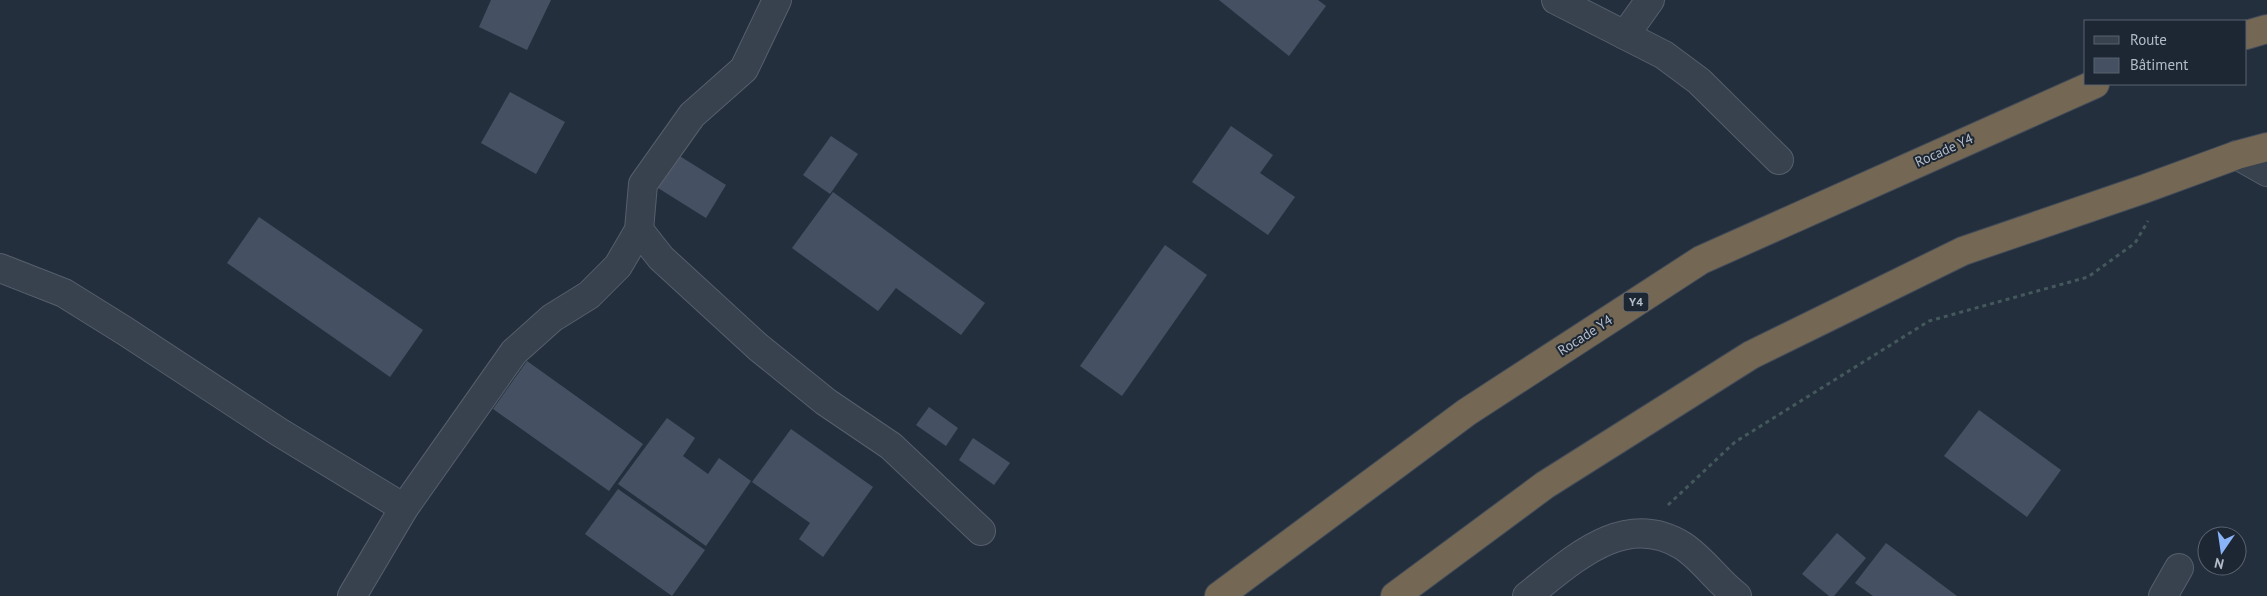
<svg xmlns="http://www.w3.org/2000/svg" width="2267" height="596" font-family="'PT Sans',sans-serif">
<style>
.building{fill:#455162}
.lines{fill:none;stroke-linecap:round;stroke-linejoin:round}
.street-casing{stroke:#565f6c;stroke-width:30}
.highway-casing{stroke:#434c59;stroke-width:30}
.path{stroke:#44595c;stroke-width:3;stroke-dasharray:4 4;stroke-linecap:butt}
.street{stroke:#38414e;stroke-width:28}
.highway{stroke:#746855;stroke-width:28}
.labels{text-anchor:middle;stroke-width:4;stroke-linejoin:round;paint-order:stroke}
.shield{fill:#1d2633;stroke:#878f9c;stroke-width:1}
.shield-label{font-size:12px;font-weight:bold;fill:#b4bcc9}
.street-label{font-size:14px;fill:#b4bcc9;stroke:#1d2633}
</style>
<rect width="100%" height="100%" fill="#242f3e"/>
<!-- building -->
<g class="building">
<path d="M491,0H551L527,50L479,27Z"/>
<path d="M1219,0H1318L1326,6L1289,56Z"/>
<path d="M510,92L565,122L536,174L481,143Z"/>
<path d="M1231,126L1273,155L1260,173L1295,197L1268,235L1192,182Z"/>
<path d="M831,136L858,154L830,194L803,175Z"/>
<path d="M678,155L726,185L706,218L658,188Z"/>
<path d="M833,192L985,303L961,335L896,288L878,311L792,248Z"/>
<path d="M259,217L423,330L390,377L227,263Z"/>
<path d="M1165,245L1207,275L1122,396L1080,366Z"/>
<path d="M527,361L643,444L609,491L493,409Z"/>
<path d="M929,407L958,428L946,446L916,425Z"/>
<path d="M1979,410L2061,470L2027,517L1944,456Z"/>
<path d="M667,418L695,438L683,456L708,474L719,458L751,481L706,546L618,484Z"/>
<path d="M791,429L873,487L823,557L799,539L810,523L752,482Z"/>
<path d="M973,438L1010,463L994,485L959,460Z"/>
<path d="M618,489L705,550L672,596L585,534Z"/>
<path d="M1837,533L1866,558L1834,596H1829L1802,574Z"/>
<path d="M1886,543L1957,596H1873L1855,583Z"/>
</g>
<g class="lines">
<!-- street casing -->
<g class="street-casing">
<g id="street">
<path d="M1556,0L1664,55L1699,81L1779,160"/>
<path d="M1625,35L1650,0"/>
<path d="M2237,155L2267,172"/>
<path d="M639,230L661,258L758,347L826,402L891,446L981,531"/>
<path d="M0,268L64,293L125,331L279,432L404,508"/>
<path d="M352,596L404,508L514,352L552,318L589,295L618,266L639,230L643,184L692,115L744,69L777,0"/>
<path d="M1527,596C1572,561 1624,509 1683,546C1703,559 1718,582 1737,596"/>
<path d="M2163,596L2179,568"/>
</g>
</g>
<!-- highway casing -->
<g class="highway-casing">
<g id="highway">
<path d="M2246,35L2267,29"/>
<path d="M1219,596L1467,412L1701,260L2095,84"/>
<path d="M1395,596L1545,485L1751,355L1963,251L2144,189L2237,155L2267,147"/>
</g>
</g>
<!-- path -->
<path class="path" d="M1668,505L1735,442L1929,321L2088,277L2135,243L2148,221"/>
<!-- street -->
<use href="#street" class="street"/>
<!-- highway -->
<use href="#highway" class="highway"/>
</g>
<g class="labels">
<!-- shield labels -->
<rect class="shield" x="1623.5" y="292.5" width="25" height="19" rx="4"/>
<g class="shield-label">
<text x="1636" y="306">Y4</text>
</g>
<!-- street labels -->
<g class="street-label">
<text transform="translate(1944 150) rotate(-24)" y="5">Rocade Y4</text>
<text transform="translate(1585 335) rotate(-33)" y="5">Rocade Y4</text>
</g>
</g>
<!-- legend -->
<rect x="2084" y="20" width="162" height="65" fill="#1d2633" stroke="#59626f"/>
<rect x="2094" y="36" width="25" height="8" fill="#38414e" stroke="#59626f"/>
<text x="2130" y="45" font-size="15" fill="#b4bcc9">Route</text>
<rect x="2094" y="58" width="25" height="15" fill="#455162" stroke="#59626f"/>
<text x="2130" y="70" font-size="15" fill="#b4bcc9">Bâtiment</text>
<!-- north arrow -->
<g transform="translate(2222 551) rotate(193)"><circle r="24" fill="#1d2633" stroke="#59626f"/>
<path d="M0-4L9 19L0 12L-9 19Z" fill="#8ab4f8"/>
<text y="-8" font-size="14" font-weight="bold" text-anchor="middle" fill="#b4bcc9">N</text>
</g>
</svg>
